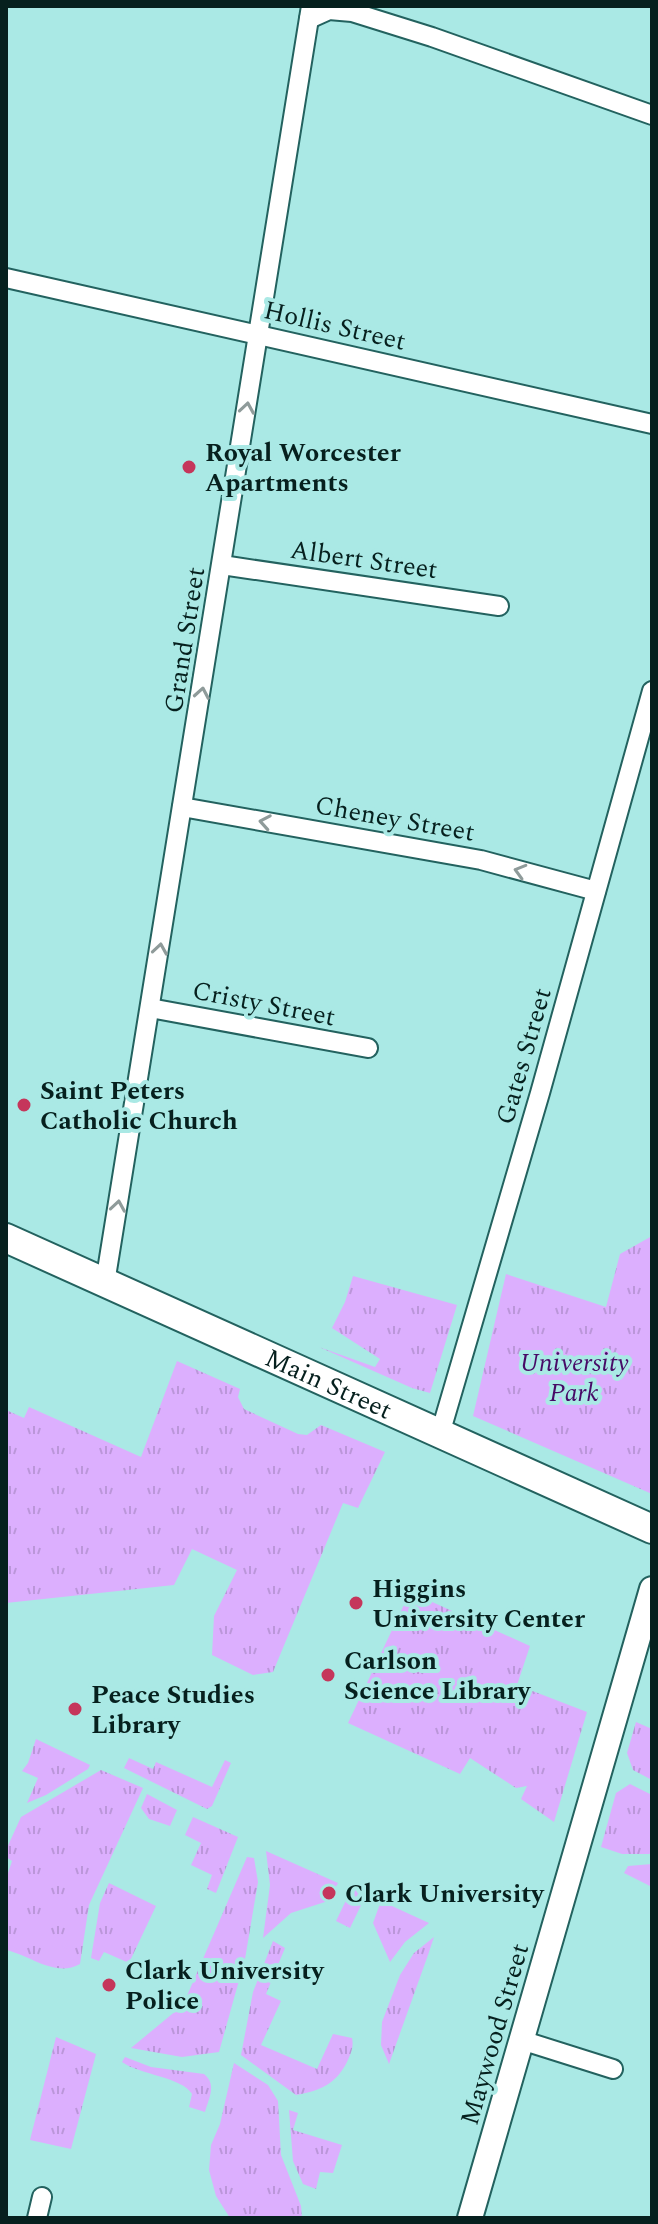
<svg xmlns="http://www.w3.org/2000/svg" width="658" height="2224" font-family="Spectral,serif">
<style>
.grass{fill:url(#grass-tufts)}
.lines{fill:none;stroke-linecap:round;stroke-linejoin:round}
.street-casing{stroke:#23625f;stroke-width:22}
.secondary-casing{stroke:#23625f;stroke-width:28}
.primary-casing{stroke:#23625f;stroke-width:32}
.street{stroke:#fff;stroke-width:18}
.secondary{stroke:#fff;stroke-width:24}
.primary{stroke:#fff;stroke-width:28}
.oneway{stroke:#8f9b9a}
.poi-dot{fill:#c5365b;stroke:#aae9e5;stroke-width:3}
.labels{text-anchor:middle;stroke-width:8;stroke-linejoin:round;paint-order:stroke}
.street-label{font-size:26px;fill:#06201e;stroke:#aae9e5}
.poi-label{font-size:26px;font-weight:bold;fill:#06201e;stroke:#aae9e5;text-anchor:start}
.park-label{font-size:26px;font-style:italic;fill:#470a66;stroke:#aae9e5}
</style>
<defs>
<pattern id="grass-tufts" width="24" height="20" patternUnits="userSpaceOnUse" patternTransform="scale(2)"><rect width="24" height="20" fill="#dcaffe"/><path d="M3 7l-1-3M5 7V3M7 7l1-3M15 17l-1-3M17 17v-4M19 17l1-3" fill="none" stroke="#bb96d9"/></pattern>
</defs>
<rect width="100%" height="100%" fill="#aae9e5"/>
<!-- grass -->
<g class="grass">
<path d="M652,1236V1494L473,1416L506,1274L606,1307L620,1254Z"/>
<path d="M353,1276L457,1305L430,1393L412,1388L319,1347L375,1367L380,1359L332,1328L345,1302Z"/>
<path d="M177,1361L240,1389L238,1397L244,1409L298,1434L307,1435L321,1425L385,1452L358,1508L343,1503L273,1672L253,1675L212,1655L214,1616L237,1570L192,1549L174,1585L6,1603V1410L24,1418L29,1407L141,1457Z"/>
<path d="M410,1592L530,1646L517,1685L587,1712L554,1822L521,1799L527,1786L516,1788L470,1758L460,1774L348,1723Z"/>
<path d="M636,1722L652,1729V1780L633,1770L627,1753Z"/>
<path d="M36,1739L90,1765L88,1769L46,1795L27,1803L38,1778L22,1771L28,1763Z"/>
<path d="M129,1758L153,1769L156,1762L212,1787L225,1760L231,1763L212,1806L207,1809L124,1768Z"/>
<path d="M101,1770L143,1788L89,1905L80,1964C55,1978 30,1955 6,1950V1879L12,1861L6,1857V1850L21,1817Z"/>
<path d="M630,1784L652,1795V1853L649,1854H622L601,1847L616,1793Z"/>
<path d="M147,1794L177,1810L170,1826L149,1819L141,1808Z"/>
<path d="M193,1817L238,1837L216,1893L207,1889L212,1875L191,1865L201,1843L185,1835Z"/>
<path d="M266,1851L338,1883L328,1901L291,1913L263,1938L270,1885Z"/>
<path d="M247,1857L254,1858L258,1882L245,1959L219,2052L182,2057L131,2048L183,2005Z"/>
<path d="M652,1864V1887L624,1873L628,1866Z"/>
<path d="M109,1883L156,1906L129,1963L104,1952L99,1961L91,1958L100,1903Z"/>
<path d="M352,1888L366,1895L350,1928L336,1921Z"/>
<path d="M381,1901L429,1923L405,1942L390,1962L373,1923Z"/>
<path d="M434,1937L428,1955L389,2064L381,2045L382,2022L400,1975L414,1953Z"/>
<path d="M273,1941L285,1948L266,1994L281,2001L261,2045L317,2069L333,2034L352,2038C354,2047 351,2053 347,2062C336,2084 320,2091 296,2095L241,2055L253,1992Z"/>
<path d="M56,2037L96,2054L71,2149L30,2140Z"/>
<path d="M125,2057L151,2067L204,2074C217,2084 209,2098 205,2112L189,2107L192,2094C182,2077 140,2075 122,2062Z"/>
<path d="M234,2063L268,2085L278,2101L281,2155L301,2206L302,2218H230L216,2196L209,2170L211,2145L220,2124Z"/>
<path d="M289,2110L298,2113L293,2130L342,2145L333,2173L320,2172L316,2189L303,2184L293,2161Z"/>
</g>
<g class="lines">
<!-- street casing -->
<g class="street-casing">
<g id="street">
<path d="M309,19L329,10L352,12L432,37L652,115"/>
<path d="M6,278L652,424"/>
<path d="M222,565L499,606"/>
<path d="M182,807L481,860L596,891"/>
<path d="M150,1008L368,1048"/>
<path d="M105,1283L311,6"/>
<path d="M440,1434L540,1093L652,691"/>
<path d="M521,2040L613,2069"/>
<path d="M37,2218L42,2197"/>
</g>
</g>
<!-- secondary casing -->
<g class="secondary-casing">
<path id="secondary" d="M470,2218L652,1589"/>
</g>
<!-- primary casing -->
<g class="primary-casing">
<g id="primary">
<path id="s1" d="M6,1238L652,1529"/>
</g>
</g>
<!-- street -->
<use href="#street" class="street"/>
<!-- secondary -->
<use href="#secondary" class="secondary"/>
<!-- primary -->
<use href="#primary" class="primary"/>
</g>
<!-- one-way arrows -->
<defs><path id="oneway-chevron" d="M-2-3.5L2.5 0L-2 3.5" fill="none" stroke-width="1.6" stroke-linecap="round" stroke-linejoin="round" transform="scale(2)"/></defs>
<g class="oneway">
<use href="#oneway-chevron" transform="translate(247 408) rotate(-81)"/>
<use href="#oneway-chevron" transform="translate(202 693) rotate(-80)"/>
<use href="#oneway-chevron" transform="translate(265 822) rotate(-170)"/>
<use href="#oneway-chevron" transform="translate(520 871) rotate(-164)"/>
<use href="#oneway-chevron" transform="translate(160 949) rotate(-81)"/>
<use href="#oneway-chevron" transform="translate(118 1206) rotate(-81)"/>
</g>
<!-- markers -->
<g class="poi-dot">
<circle cx="189" cy="467" r="8"/>
<circle cx="24" cy="1105" r="8"/>
<circle cx="356" cy="1603" r="8"/>
<circle cx="328" cy="1675" r="8"/>
<circle cx="75" cy="1709" r="8"/>
<circle cx="329" cy="1893" r="8"/>
<circle cx="109" cy="1985" r="8"/>
</g>
<g class="labels">
<!-- street labels -->
<g class="street-label">
<text transform="translate(335 325) rotate(13)" y="9">Hollis Street</text>
<text transform="translate(364 559) rotate(8)" y="9">Albert Street</text>
<text transform="translate(184 640) rotate(-81)" y="9">Grand Street</text>
<text transform="translate(395 818) rotate(10)" y="9">Cheney Street</text>
<text transform="translate(264 1003) rotate(11)" y="9">Cristy Street</text>
<text transform="translate(523 1056) rotate(-74)" y="9">Gates Street</text>
<text dy="9" stroke="none"><textPath href="#s1" startOffset="354">Main Street</textPath></text>
<text transform="translate(494 2034) rotate(-74)" y="9">Maywood Street</text>
</g>
<!-- poi labels -->
<g class="poi-label">
<text x="205" y="461">Royal Worcester<tspan x="205" dy="30">Apartments</tspan></text>
<text x="40" y="1099">Saint Peters<tspan x="40" dy="30">Catholic Church</tspan></text>
<text x="372" y="1597">Higgins<tspan x="372" dy="30">University Center</tspan></text>
<text x="344" y="1669">Carlson<tspan x="344" dy="30">Science Library</tspan></text>
<text x="91" y="1703">Peace Studies<tspan x="91" dy="30">Library</tspan></text>
<text x="345" y="1902">Clark University</text>
<text x="125" y="1979">Clark University<tspan x="125" dy="30">Police</tspan></text>
</g>
<!-- park labels -->
<g class="park-label">
<text x="574" y="1371">University<tspan x="574" dy="30">Park</tspan></text>
</g>
</g>
<!-- border -->
<rect width="658" height="2224" fill="none" stroke="#06201e" stroke-width="16"/>
</svg>
